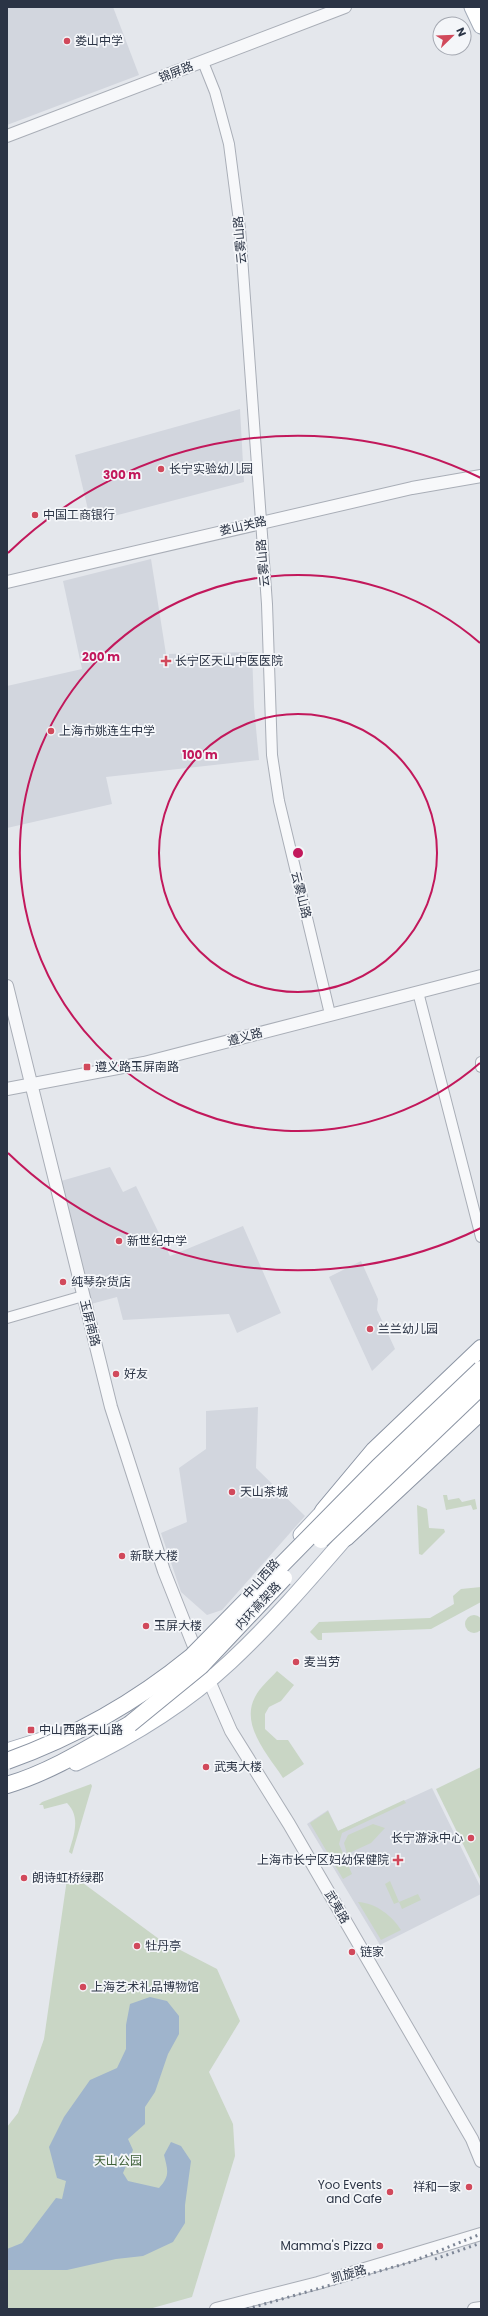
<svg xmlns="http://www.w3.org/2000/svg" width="488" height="2316" font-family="Poppins,'Noto Sans SC',sans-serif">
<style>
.built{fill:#d2d6de}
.green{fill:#c9d6c5}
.water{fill:#9fb4cc}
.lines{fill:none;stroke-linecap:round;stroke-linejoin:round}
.minor-casing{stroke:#a9aeb7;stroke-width:12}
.tertiary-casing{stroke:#a9aeb7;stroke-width:14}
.primary-casing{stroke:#a3abb8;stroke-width:17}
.trunk-casing{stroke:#8b94a3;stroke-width:18}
.minor{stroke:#f7f8fa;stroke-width:10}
.tertiary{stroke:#f7f8fa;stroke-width:12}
.primary{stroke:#fff;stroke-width:15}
.trunk{stroke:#fff;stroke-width:16}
.rail{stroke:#7d8696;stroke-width:3;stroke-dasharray:2 4;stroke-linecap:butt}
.trunk-bridge-casing{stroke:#8b94a3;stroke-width:18;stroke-linecap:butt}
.trunk-bridge{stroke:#fff;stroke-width:16}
.ring{fill:none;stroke:#c2185b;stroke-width:2}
.poi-dot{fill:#d1495b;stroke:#f4f6f9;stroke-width:1.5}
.labels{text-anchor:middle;stroke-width:3.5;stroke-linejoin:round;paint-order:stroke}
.poi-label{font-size:12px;fill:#2b3445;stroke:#f4f6f9;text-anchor:start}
.street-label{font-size:12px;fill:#2b3445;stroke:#f4f6f9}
.park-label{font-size:12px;fill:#3f6138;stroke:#f4f6f9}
.centre{fill:#c2185b;stroke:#f4f6f9;stroke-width:2}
.ring-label{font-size:12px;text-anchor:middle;font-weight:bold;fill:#c2185b;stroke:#f4f6f9;stroke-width:3.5;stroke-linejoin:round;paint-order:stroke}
</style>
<rect width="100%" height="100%" fill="#e4e7ec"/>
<!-- built -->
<g class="built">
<path d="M7,7H113L139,75L7,125Z"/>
<path d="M240,409L244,482L91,522L75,455Z"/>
<path d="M151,559L166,654L252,652L254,707L259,760L106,777L112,804L7,828V686L82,669L63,581Z"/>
<path d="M110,1167L123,1192L136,1186L170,1256L243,1226L281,1313L237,1333L229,1314L123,1320L117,1297L91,1304L61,1181Z"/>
<path d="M361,1261L378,1299L377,1310L395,1349L372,1371L329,1277Z"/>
<path d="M258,1407L256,1468L305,1516L222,1610L207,1615L181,1592L161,1533L187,1522L179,1468L206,1449V1411Z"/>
<path d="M432,1788L481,1888V1894L380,1945L307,1824L328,1810L338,1831Z"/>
</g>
<!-- green -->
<g class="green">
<path d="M443,1495H447L448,1500L459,1498L462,1502L475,1499L477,1509L473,1510L471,1505L446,1510Z"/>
<path d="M417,1505L427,1509L429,1528L444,1529L445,1532L422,1555L419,1554Z"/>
<path d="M481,1587V1602L431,1629L322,1633V1640H318L310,1632L319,1622L430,1618L454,1604L453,1596L461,1589Z"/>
<circle cx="474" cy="1624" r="9"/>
<path d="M277,1671L294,1685L281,1701L269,1707L265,1714V1729L277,1740H288L304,1764L283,1778C268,1755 240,1725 255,1697C260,1687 270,1679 277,1671Z"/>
<path d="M481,1767V1881L436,1789Z"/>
<path d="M91,1784L92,1786L72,1854L69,1852C74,1835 81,1817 67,1803L44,1809L43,1805H39L42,1802Z"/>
<path d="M404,1800L406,1803L342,1833L339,1844L352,1874L343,1879L310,1823L328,1811L338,1831Z"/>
<path d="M373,1824L385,1828L371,1843L347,1854L344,1843L348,1835Z"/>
<path d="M68,1872L159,1939L217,1969L240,2021L209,2072L233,2124L235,2156L192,2297L149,2309H7V2127L18,2113L44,2039Z"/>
<path d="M390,1881L399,1902L418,1894L421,1900L402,1909L399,1902L394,1904L385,1884Z"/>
<path d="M358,1902C376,1903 392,1916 401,1930L381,1940Z"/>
</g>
<!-- water -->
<path class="water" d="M150,1997L167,2001L179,2016V2034L168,2054L155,2092L145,2107V2124L128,2139L133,2150L123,2173L128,2181L159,2188C170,2176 168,2171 164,2155L171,2142L181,2146L191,2161L185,2205V2223L173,2242L143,2256L116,2259L67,2270H7V2249L22,2243L56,2198L62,2199L66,2181L57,2178L49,2147L64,2117L90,2080L117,2068L126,2049V2025L130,2004Z"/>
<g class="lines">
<!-- minor casing -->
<g class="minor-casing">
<g id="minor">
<path d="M203,62L215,92L229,144L240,229L267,604L272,755L279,801L330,1014"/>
<path d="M418,992L481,1237"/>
<path d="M481,1062V1067"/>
<path d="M7,1318L83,1296"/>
</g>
</g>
<!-- tertiary casing -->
<g class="tertiary-casing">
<g id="tertiary">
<path d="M7,136L345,7"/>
<path d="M7,582L412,488L481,476"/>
<path d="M7,986L111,1407L164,1571L193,1644L231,1731L289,1824L472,2139L481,2161"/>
<path d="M7,1089L144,1063L481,976"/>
<path d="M216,2309L318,2283L481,2234"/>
<path d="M474,2309L481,2308"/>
</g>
</g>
<!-- primary casing -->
<g class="primary-casing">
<g id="primary">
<path d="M472,7L481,26"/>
<path d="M379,1499L396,1480L481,1401"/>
<path d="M301,1535L332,1502"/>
<path d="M7,1751L45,1739"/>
<path d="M76,1763C131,1737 185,1704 230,1662C274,1621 314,1574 353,1529"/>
</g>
</g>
<!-- trunk casing -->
<g class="trunk-casing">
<g id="trunk">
<path d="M323,1511L374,1450L481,1348"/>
<path d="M346,1538L481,1412"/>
<path d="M7,1785C51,1772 90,1747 130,1724"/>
</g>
</g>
<!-- minor -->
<use href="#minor" class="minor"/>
<!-- tertiary -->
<use href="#tertiary" class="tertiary"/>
<!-- primary -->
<use href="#primary" class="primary"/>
<!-- trunk -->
<use href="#trunk" class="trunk"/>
<!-- rail -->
<g class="rail">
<path d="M435,2259L481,2243"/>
<path d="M247,2309L411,2262L481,2234"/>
</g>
<!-- trunk-bridge casing -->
<g class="trunk-bridge-casing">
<g id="trunk-bridge">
<path d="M321,1540L481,1387"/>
<path d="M130,1724L201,1666L284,1578"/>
<path d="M7,1761C74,1737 136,1702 191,1657L378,1467L481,1369"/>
</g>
</g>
<!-- trunk-bridge -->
<use href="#trunk-bridge" class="trunk-bridge"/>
</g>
<!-- distance rings -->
<g class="ring">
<circle cx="298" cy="853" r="139"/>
<path d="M480 1063A278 278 0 1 1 480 643"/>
<path d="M481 1228A417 417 0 0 1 8 1153M8 553A417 417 0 0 1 481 478"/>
</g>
<!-- markers -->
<g class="poi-dot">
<circle cx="67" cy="41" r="4"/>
<circle cx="161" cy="469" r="4"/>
<circle cx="35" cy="515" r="4"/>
<path d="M164 655h4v4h4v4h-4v4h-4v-4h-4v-4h4z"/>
<circle cx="51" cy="731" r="4"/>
<rect x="83" y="1063" width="8" height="8" rx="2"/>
<circle cx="119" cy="1241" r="4"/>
<circle cx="63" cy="1282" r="4"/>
<circle cx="370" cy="1329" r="4"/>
<circle cx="116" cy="1374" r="4"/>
<circle cx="232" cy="1492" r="4"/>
<circle cx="122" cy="1556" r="4"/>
<circle cx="146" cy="1626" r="4"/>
<circle cx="296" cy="1662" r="4"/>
<rect x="27" y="1726" width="8" height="8" rx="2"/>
<circle cx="206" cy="1767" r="4"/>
<circle cx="471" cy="1838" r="4"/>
<path d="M396 1854h4v4h4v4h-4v4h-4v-4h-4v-4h4z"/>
<circle cx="24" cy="1878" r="4"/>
<circle cx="137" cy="1946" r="4"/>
<circle cx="352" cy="1952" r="4"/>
<circle cx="83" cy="1987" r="4"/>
<circle cx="469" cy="2187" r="4"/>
<circle cx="390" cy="2192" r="4"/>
<circle cx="380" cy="2246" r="4"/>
</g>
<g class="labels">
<!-- poi labels -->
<g class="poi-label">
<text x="75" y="45">娄山中学</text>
<text x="169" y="473">长宁实验幼儿园</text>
<text x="43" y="519">中国工商银行</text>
<text x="175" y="665">长宁区天山中医医院</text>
<text x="59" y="735">上海市姚连生中学</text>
<text x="95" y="1071">遵义路玉屏南路</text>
<text x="127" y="1245">新世纪中学</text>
<text x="71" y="1286">纯琴杂货店</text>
<text x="378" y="1333">兰兰幼儿园</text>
<text x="124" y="1378">好友</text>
<text x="240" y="1496">天山茶城</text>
<text x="130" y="1560">新联大楼</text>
<text x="154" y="1630">玉屏大楼</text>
<text x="304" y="1666">麦当劳</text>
<text x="39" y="1734">中山西路天山路</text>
<text x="214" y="1771">武夷大楼</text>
<text x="463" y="1842" text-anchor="end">长宁游泳中心</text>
<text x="389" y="1864" text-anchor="end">上海市长宁区妇幼保健院</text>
<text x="32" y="1882">朗诗虹桥绿郡</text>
<text x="145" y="1950">牡丹亭</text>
<text x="360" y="1956">链家</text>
<text x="91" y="1991">上海艺术礼品博物馆</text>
<text x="382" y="2189" text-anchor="end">Yoo Events<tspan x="382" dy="14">and Cafe</tspan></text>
<text x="461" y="2191" text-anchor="end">祥和一家</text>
<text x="372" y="2250" text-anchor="end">Mamma's Pizza</text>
</g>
<!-- street labels -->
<g class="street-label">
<text transform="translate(176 72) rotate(-21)" y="4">锦屏路</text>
<text transform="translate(240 240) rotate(-95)" y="4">云雾山路</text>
<text transform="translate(243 526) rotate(-13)" y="4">娄山关路</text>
<text transform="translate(263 563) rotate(-95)" y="4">云雾山路</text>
<text transform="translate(301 895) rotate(76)" y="4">云雾山路</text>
<text transform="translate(245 1037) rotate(-15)" y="4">遵义路</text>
<text transform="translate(90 1323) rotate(76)" y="4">玉屏南路</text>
<text transform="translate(261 1579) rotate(-49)" y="4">中山西路</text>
<text transform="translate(258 1606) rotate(-47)" y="4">内环高架路</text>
<text transform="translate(337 1907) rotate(60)" y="4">武夷路</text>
<text transform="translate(349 2274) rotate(-16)" y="4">凯旋路</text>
</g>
<!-- park labels -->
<g class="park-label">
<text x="118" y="2165">天山公园</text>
</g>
</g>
<circle cx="298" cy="853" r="6" class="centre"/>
<g class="ring-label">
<text x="122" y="479">300 m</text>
<text x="101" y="661">200 m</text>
<text x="200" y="759">100 m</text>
</g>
<!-- border -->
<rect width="488" height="2316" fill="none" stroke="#2b3445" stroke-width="16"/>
<!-- north arrow -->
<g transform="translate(452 36) rotate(67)"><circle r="19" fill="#f4f6f9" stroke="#a4a8b1"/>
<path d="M0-3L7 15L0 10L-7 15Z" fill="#d1495b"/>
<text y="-6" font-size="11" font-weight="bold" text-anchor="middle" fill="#2b3445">N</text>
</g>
</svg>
